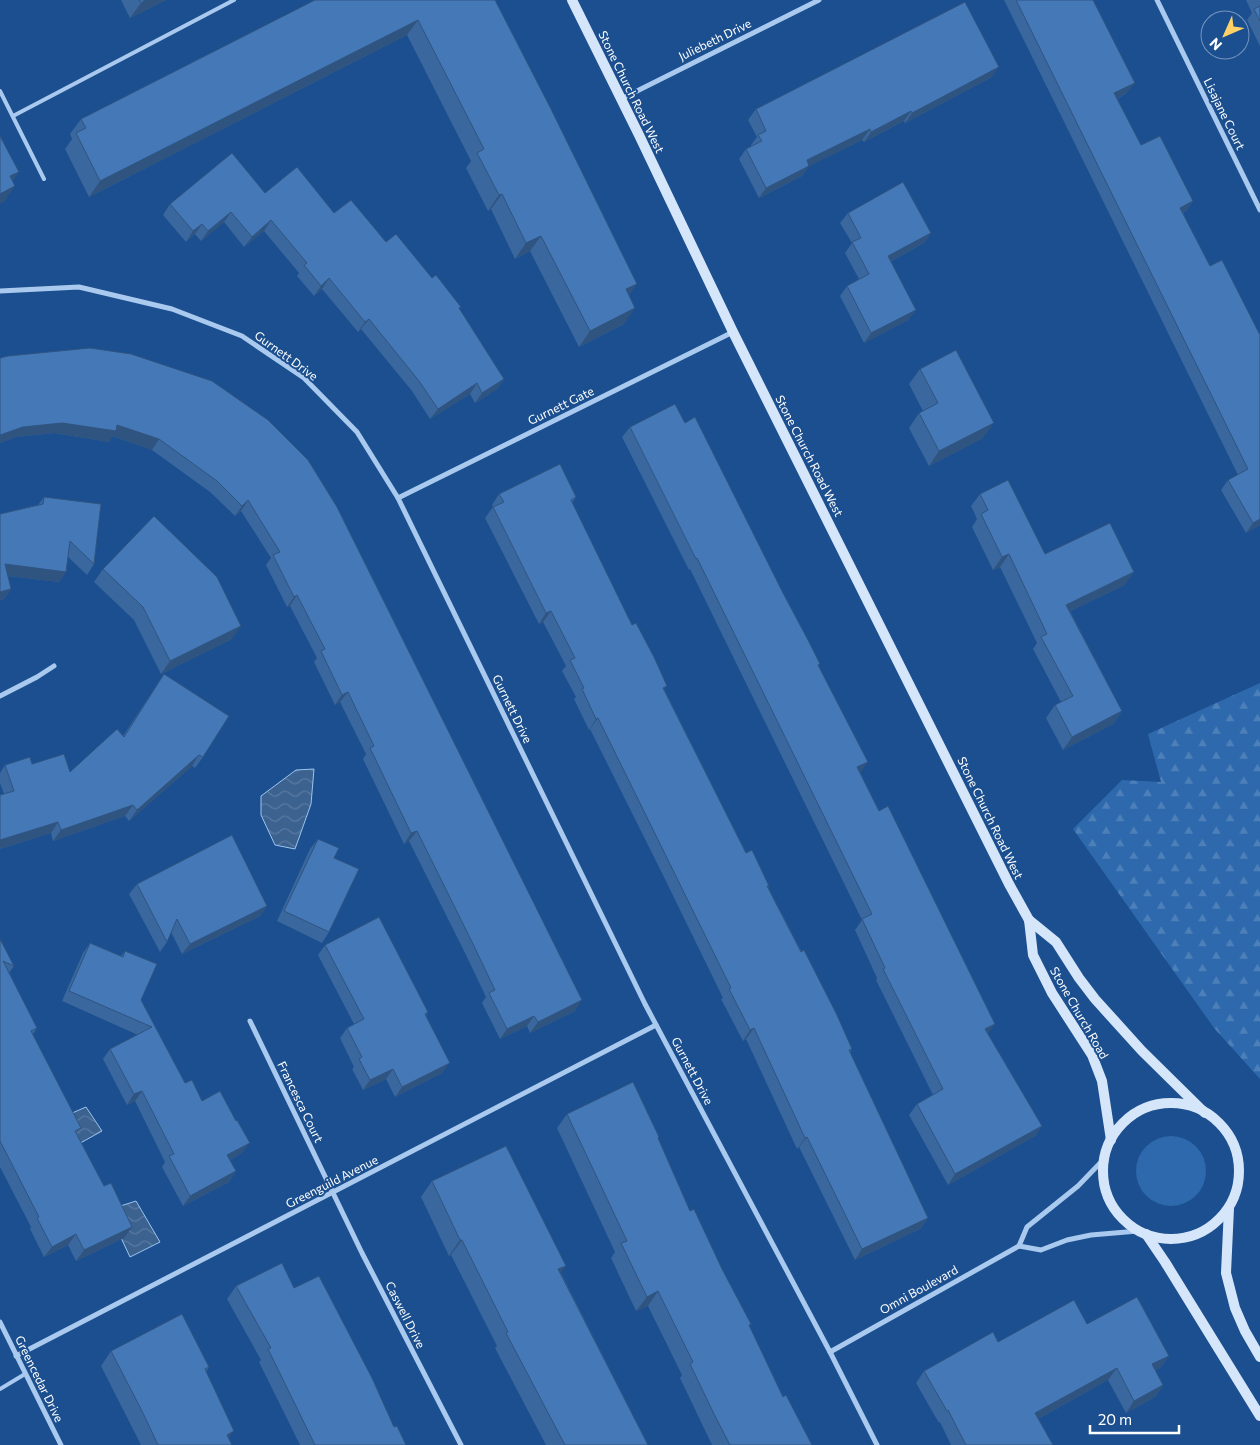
<svg xmlns="http://www.w3.org/2000/svg" width="1260" height="1445" font-family="Commissioner,sans-serif">
<style>
.green{fill:#2e69ad}
.forest{fill:url(#forest-firs)}
.water{fill:url(#water-waves);stroke:#9cc4f0}
.lines{fill:none;stroke-linecap:round;stroke-linejoin:round}
.service{stroke:#a9c9ee;stroke-width:4}
.minor{stroke:#a9c9ee;stroke-width:5}
.secondary{stroke:#d6e6fa;stroke-width:10}
.wall{fill:#3a679d}
.shaded-wall{fill:#305480}
.building{fill:#4478b7;stroke:#305480}
.labels{text-anchor:middle;stroke-width:4;stroke-linejoin:round;paint-order:stroke}
.street-label{font-size:12px;fill:#fff;stroke:#1b4f8f}
</style>
<defs>
<pattern id="forest-firs" width="22" height="20" patternUnits="userSpaceOnUse" patternTransform="scale(1.25)"><rect width="22" height="20" fill="#2e69ad"/><path d="M5 1l3.5 6h-7zM16 11l3.5 6h-7z" fill="#4d80b9"/></pattern>
<pattern id="water-waves" width="16" height="10" patternUnits="userSpaceOnUse" patternTransform="scale(1.25)"><rect width="16" height="10" fill="#3c6290"/><path d="M0 5q4-4 8 0t8 0" fill="none" stroke="#597aa1"/></pattern>
</defs>
<rect width="100%" height="100%" fill="#1b4f8f"/>
<!-- green -->
<circle class="green" cx="1171" cy="1171" r="35"/>
<!-- forest -->
<path class="forest" d="M1260,683V1079L1214,1028L1073,829L1122,780L1161,782L1148,734Z"/>
<!-- water -->
<g class="water">
<path d="M314,769L311,804L295,849L275,845L261,815V796L296,770Z"/>
<path d="M86,1107L102,1131L75,1146L63,1117Z"/>
<path d="M136,1201L160,1242L130,1257L108,1210Z"/>
</g>
<g class="lines">
<!-- service -->
<g class="service">
<path d="M0,91L44,179"/>
<path d="M13,116L234,0"/>
<path d="M0,1389L25,1374"/>
</g>
<!-- minor -->
<g class="minor">
<path d="M1157,0L1260,210"/>
<path d="M621,99L819,0"/>
<path d="M0,291L79,287L172,309L242,336L304,378L357,432L398,498L645,1004L830,1352L877,1445"/>
<path d="M398,498L733,332"/>
<path d="M0,696L37,677L54,666"/>
<path d="M250,1021L362,1253L461,1445"/>
<path d="M1019,1246L1041,1250L1067,1240L1091,1235L1138,1231"/>
<path d="M0,1322L61,1445"/>
<path d="M830,1352L1019,1246L1027,1227L1078,1186L1105,1158"/>
<path d="M16,1356L656,1025"/>
</g>
<!-- secondary -->
<g class="secondary">
<path d="M572,0L639,135L733,332L1009,884L1029,920L1056,942L1079,978L1095,999L1142,1051L1205,1113"/>
<path d="M1029,920L1033,955L1052,993L1092,1055L1102,1081L1111,1140"/>
<circle cx="1171" cy="1171" r="68"/>
<path d="M1229,1208L1226,1273L1235,1308L1245,1331L1260,1357"/>
<path d="M1146,1234L1165,1262L1260,1416"/>
</g>
</g>
<!-- wall -->
<g class="wall">
<path d="M121,0H166L130,18Z"/>
<path d="M315,0H495L629,295L624,324L579,347L530,251L515,259L491,209L488,211L466,168L471,161L407,35L89,197L65,149L72,139L70,134L81,119Z"/>
<path d="M1004,0H1093L1127,93L1117,99L1141,145L1193,201L1186,211L1183,213L1210,266L1260,525L1246,533L1221,490L1228,480L1238,475Z"/>
<path d="M1246,0H1260V46L1247,20L1252,13Z"/>
<path d="M992,77L905,123L904,121L864,142L862,140L809,166L802,176L759,198L739,159L746,149L751,146V145L757,137L748,120L756,109Z"/>
<path d="M265,193L334,213L386,242L432,278L459,309L504,379L497,389L475,403L470,394L430,419L412,391L361,329L358,332L322,289L314,296L297,276L299,273L264,231L244,247L224,222L201,241L195,234L186,242L163,215L170,204Z"/>
<path d="M848,213L931,233L924,243L890,262L916,310L908,320L864,343L840,296L847,286L859,279L845,253L852,243L840,223Z"/>
<path d="M0,358L212,381L575,1011L530,1033L527,1026L500,1039L482,1003L486,997L466,955L409,841L404,844L363,759L366,754L340,702L335,705L314,662L317,658L290,606L287,607L266,565L271,558L241,511L235,516L210,492L152,450L112,436L109,442L54,433L16,437L0,443Z"/>
<path d="M920,369L983,438L929,466L909,428L919,413L923,411L909,384Z"/>
<path d="M685,423L819,666L860,773L988,1034L1042,1126L1035,1136L948,1185L909,1115L917,1104L933,1095L876,980L877,978L855,930L862,920L690,569L689,570L622,437L630,427Z"/>
<path d="M499,494L576,497L572,503L632,625L746,853L769,886L768,887L852,1049L850,1053L928,1218L920,1229L855,1260L799,1147L797,1149L746,1039L743,1041L721,999L723,998L659,867L590,729L589,730L574,699L576,697L562,671L566,666L543,622L539,624L485,518L493,507L492,505Z"/>
<path d="M980,494L1045,554L1125,585L1070,611L1122,711L1113,724L1063,750L1046,718L1055,705L1061,702L1033,649L1037,643L1000,567L993,570L972,527L977,519L971,506Z"/>
<path d="M44,497L94,564L87,575L68,557L66,572L59,582L8,576L11,589L4,599L0,600V514L38,505Z"/>
<path d="M103,569L232,639L161,674L134,620L94,582Z"/>
<path d="M164,674L203,757L195,768L192,766L129,821L125,816L53,841L51,833L0,849V795L4,794L0,783V773L5,765L32,764L70,772L123,736Z"/>
<path d="M318,839L334,858L329,932L322,943L277,921L310,849Z"/>
<path d="M137,884L267,906L260,916L182,954L171,932L167,942L160,952L129,894Z"/>
<path d="M0,939L14,966L9,973L37,1028L33,1034L77,1134L124,1238L76,1261L68,1245L44,1257L30,1229L31,1227L0,1167Z"/>
<path d="M90,943L121,956L125,951L141,1000L185,1083L202,1101L242,1153L230,1160L236,1171L229,1182L183,1206L162,1167L165,1162L135,1101L127,1105L103,1059L110,1049L138,1035L62,1001L83,953Z"/>
<path d="M325,945L428,1012L426,1016L442,1073L395,1097L386,1079L363,1090L352,1069L354,1067L340,1038L347,1028L354,1024L318,955Z"/>
<path d="M567,1114L659,1137L658,1138L690,1211L722,1269L751,1324L749,1326L783,1397L812,1445H712L680,1378L682,1375L648,1306L636,1311L611,1258L615,1252L557,1128Z"/>
<path d="M432,1181L561,1273L648,1445H546L495,1348L497,1346L451,1255L449,1256L421,1197Z"/>
<path d="M236,1286L294,1288L394,1427L406,1445H300L259,1362L261,1360L227,1299Z"/>
<path d="M1087,1324L1169,1356L1160,1368L1155,1370L1163,1385L1155,1397L1126,1413L1108,1380L1038,1419L1053,1445H951L940,1422L939,1423L916,1383L924,1371L998,1342Z"/>
<path d="M111,1351L209,1367L206,1372L229,1439L232,1445H141L101,1366Z"/>
</g>
<!-- shaded-wall -->
<g class="shaded-wall">
<path d="M146,0H166L130,18L141,3Z"/>
<path d="M418,20L407,35L89,197L100,181Z"/>
<path d="M999,67L992,77L905,123L912,113Z"/>
<path d="M1135,83L1127,93L1107,104L1114,93Z"/>
<path d="M911,111L904,121L864,142L871,132Z"/>
<path d="M870,129L862,140L799,171L807,160Z"/>
<path d="M809,166L802,176L759,198L766,188Z"/>
<path d="M19,172L8,187L10,176Z"/>
<path d="M15,186L4,202L0,204V194Z"/>
<path d="M502,194L491,209L488,211L499,195Z"/>
<path d="M1193,201L1186,211L1173,218L1180,208Z"/>
<path d="M231,212L224,222L201,241L208,231Z"/>
<path d="M271,220L264,231L244,247L252,237Z"/>
<path d="M202,224L195,234L186,242L193,231Z"/>
<path d="M931,233L924,243L880,267L888,256Z"/>
<path d="M541,236L530,251L515,259L526,243Z"/>
<path d="M329,278L322,289L314,296L321,286Z"/>
<path d="M637,284L626,300V289Z"/>
<path d="M635,308L624,324L579,347L590,331Z"/>
<path d="M916,310L908,320L864,343L871,333Z"/>
<path d="M369,319L361,329L358,332L365,322Z"/>
<path d="M504,379L497,389L475,403L482,393Z"/>
<path d="M477,383L470,394L430,419L438,409Z"/>
<path d="M62,423L117,425L159,439L152,450L112,436L109,442L54,433L16,437L0,443V435L23,427Z"/>
<path d="M994,423L983,438L929,466L939,451Z"/>
<path d="M248,500L241,511L235,516L242,506Z"/>
<path d="M1260,519V525L1246,533L1253,523Z"/>
<path d="M1009,554L1000,567L993,570L1002,557Z"/>
<path d="M5,564L66,572L59,582L0,575Z"/>
<path d="M1134,572L1125,585L1057,617L1066,605Z"/>
<path d="M11,589L4,599L0,600V592Z"/>
<path d="M297,595L290,606L287,607L294,597Z"/>
<path d="M551,611L543,622L539,624L546,613Z"/>
<path d="M241,626L232,639L161,674L170,661Z"/>
<path d="M348,692L340,702L335,705L342,695Z"/>
<path d="M1122,711L1113,724L1063,750L1072,737Z"/>
<path d="M598,718L590,729L589,730L596,719Z"/>
<path d="M199,755L192,766L129,821L137,810Z"/>
<path d="M868,762L860,773L850,778L857,767Z"/>
<path d="M133,805L125,816L53,841L61,830Z"/>
<path d="M58,822L51,833L0,849V840Z"/>
<path d="M417,831L409,841L404,844L411,833Z"/>
<path d="M267,906L260,916L182,954L190,944Z"/>
<path d="M582,1000L575,1011L530,1033L538,1022Z"/>
<path d="M534,1016L527,1026L500,1039L507,1029Z"/>
<path d="M995,1024L987,1035L985,1029Z"/>
<path d="M754,1028L746,1039L743,1041L750,1030Z"/>
<path d="M450,1063L442,1073L395,1097L402,1087Z"/>
<path d="M393,1069L386,1079L363,1090L370,1080Z"/>
<path d="M142,1091L135,1101L127,1105L134,1094Z"/>
<path d="M1042,1126L1035,1136L948,1185L955,1174Z"/>
<path d="M807,1137L799,1147L797,1149L805,1138Z"/>
<path d="M250,1143L242,1153L220,1165L227,1155Z"/>
<path d="M236,1171L229,1182L183,1206L190,1196Z"/>
<path d="M928,1218L920,1229L855,1260L862,1249Z"/>
<path d="M132,1227L124,1238L76,1261L84,1250Z"/>
<path d="M76,1234L68,1245L44,1257L52,1247Z"/>
<path d="M460,1240H462L451,1255L449,1256Z"/>
<path d="M566,1266L555,1281L558,1269Z"/>
<path d="M658,1291L648,1306L636,1311L647,1297Z"/>
<path d="M1169,1356L1160,1368L1144,1376L1152,1364Z"/>
<path d="M1117,1368L1108,1380L1027,1425L1035,1413Z"/>
<path d="M1163,1385L1155,1397L1126,1413L1134,1401Z"/>
<path d="M234,1431L224,1445L227,1435Z"/>
</g>
<!-- building -->
<g class="building">
<path d="M139,0H146L141,3Z"/>
<path d="M315,0H495L551,109L637,284L626,289L635,308L590,331L541,236L526,243L502,194L499,195L477,153L484,149L418,20L100,181L76,133L86,128L81,119Z"/>
<path d="M1016,0H1093L1135,83L1114,93L1141,145L1160,136L1193,201L1180,208L1210,266L1222,260L1260,335V519L1253,523L1228,480L1248,469Z"/>
<path d="M965,2L999,67L912,113L911,111L871,132L870,129L807,160L809,166L766,188L746,149L762,141L758,135L766,131L756,109Z"/>
<path d="M1260,6V21L1254,9Z"/>
<path d="M0,136L19,172L10,176L15,186L0,194Z"/>
<path d="M232,153L265,193L297,167L334,213L351,200L386,242L396,234L432,278L436,275L461,307L459,308L504,379L482,393L477,383L438,409L419,381L369,319L365,322L329,278L321,286L304,265L307,263L271,220L252,237L231,212L208,231L202,224L193,231L170,204Z"/>
<path d="M903,182L931,233L888,256L916,310L871,333L847,286L869,274L852,242L861,238L848,213Z"/>
<path d="M90,348L131,354L212,381L268,420L308,460L337,507L582,1000L538,1022L534,1016L507,1029L489,993L495,990L473,944L417,831L411,833L370,748L374,746L348,692L342,695L321,651L325,649L297,595L294,597L273,555L280,552L248,500L242,506L217,481L159,439L117,425L116,431L62,423L23,427L0,435V358L8,356Z"/>
<path d="M956,350L994,423L939,451L919,413L938,403L920,369Z"/>
<path d="M675,404L685,423L695,417L783,593L808,640L820,664L818,665L868,762L857,767L879,811L888,806L995,1024L985,1029L1042,1126L955,1174L917,1104L943,1089L883,969L885,968L862,919L872,914L697,558L696,559L630,427Z"/>
<path d="M560,464L576,497L571,500L632,625L636,623L654,657L667,686L663,688L746,853L752,850L769,886H767L801,952L804,950L837,1015L852,1049L849,1050L928,1218L862,1249L807,1137L805,1138L754,1028L750,1030L729,989L731,988L666,856L598,718L596,719L582,689L584,688L570,660L575,658L551,611L546,613L493,507L504,502L499,494Z"/>
<path d="M1008,480L1045,554L1110,523L1134,572L1066,605L1122,711L1072,737L1055,705L1073,696L1041,637L1047,634L1009,554L1002,557L981,514L988,510L980,494Z"/>
<path d="M44,497L101,504L94,564L70,541L66,572L5,564L11,589L0,592V514L43,504Z"/>
<path d="M154,516L217,577L241,626L170,661L143,607L103,569Z"/>
<path d="M164,674L229,716L203,757L199,755L137,810L133,805L61,830L58,822L0,840V795L14,791L5,765L30,757L32,764L64,754L70,772L117,729L124,737Z"/>
<path d="M232,835L267,906L190,944L177,919L167,942L137,884Z"/>
<path d="M318,839L339,848L334,858L359,869L329,932L284,911Z"/>
<path d="M379,917L428,1012L425,1014L450,1063L402,1087L393,1069L370,1080L359,1059L362,1057L347,1028L364,1019L325,945Z"/>
<path d="M0,939L14,966L3,961L37,1028L31,1031L81,1128L75,1131L104,1186L111,1183L132,1227L84,1250L76,1234L52,1247L37,1218L39,1217L0,1141Z"/>
<path d="M90,943L123,957L125,951L157,964L141,1000L185,1083L192,1080L202,1101L220,1091L236,1121L237,1120L250,1143L227,1155L236,1171L190,1196L169,1156L174,1154L142,1091L134,1094L110,1049L152,1027L69,991Z"/>
<path d="M633,1082L659,1137L658,1138L690,1211L694,1209L722,1269L751,1324L749,1325L783,1397L786,1395L812,1445H730L714,1414L690,1364L693,1362L658,1291L647,1297L621,1243L627,1241L567,1114Z"/>
<path d="M506,1146L566,1266L558,1269L648,1445H565L506,1333L508,1332L462,1240H460L432,1181Z"/>
<path d="M282,1263L294,1288L319,1276L372,1378L394,1427L397,1426L406,1445H315L268,1349L271,1348L236,1286Z"/>
<path d="M1137,1297L1169,1356L1152,1364L1163,1385L1134,1401L1117,1368L1035,1413L1053,1445H966L948,1410L947,1411L924,1371L993,1332L998,1342L1074,1300L1087,1324Z"/>
<path d="M182,1314L209,1367L205,1369L234,1431L227,1435L232,1445H158L143,1413L111,1351Z"/>
</g>
<g class="labels">
<!-- street labels -->
<g class="street-label">
<text transform="translate(715 40) rotate(-26)" y="4">Juliebeth Drive</text>
<text transform="translate(631 92) rotate(64)" y="4">Stone Church Road West</text>
<text transform="translate(1224 114) rotate(64)" y="4">Lisajane Court</text>
<text transform="translate(286 356) rotate(36)" y="4">Gurnett Drive</text>
<text transform="translate(561 406) rotate(-26)" y="4">Gurnett Gate</text>
<text transform="translate(809 456) rotate(63)" y="4">Stone Church Road West</text>
<text transform="translate(512 709) rotate(64)" y="4">Gurnett Drive</text>
<text transform="translate(990 818) rotate(64)" y="4">Stone Church Road West</text>
<text transform="translate(1079 1013) rotate(60)" y="4">Stone Church Road</text>
<text transform="translate(692 1071) rotate(62)" y="4">Gurnett Drive</text>
<text transform="translate(300 1102) rotate(64)" y="4">Francesca Court</text>
<text transform="translate(332 1182) rotate(-27)" y="4">Greenguild Avenue</text>
<text transform="translate(919 1290) rotate(-29)" y="4">Omni Boulevard</text>
<text transform="translate(405 1315) rotate(63)" y="4">Caswell Drive</text>
<text transform="translate(39 1379) rotate(64)" y="4">Greencedar Drive</text>
</g>
</g>
<!-- north arrow -->
<g transform="translate(1225 35) rotate(225)"><circle r="24" fill="#1b4f8f" stroke="#7695bc"/>
<path d="M0-4L9 19L0 12L-9 19Z" fill="#ffd166"/>
<text y="-8" font-size="14" font-weight="bold" text-anchor="middle" fill="#ffffff">N</text>
</g>
<!-- scale -->
<path d="M1090 1425v8h89v-8" fill="none" stroke="#ffffff" stroke-width="2.5"/>
<text x="1098" y="1425" font-size="15" fill="#ffffff" stroke="#1b4f8f" stroke-width="4" paint-order="stroke">20 m</text>
</svg>
